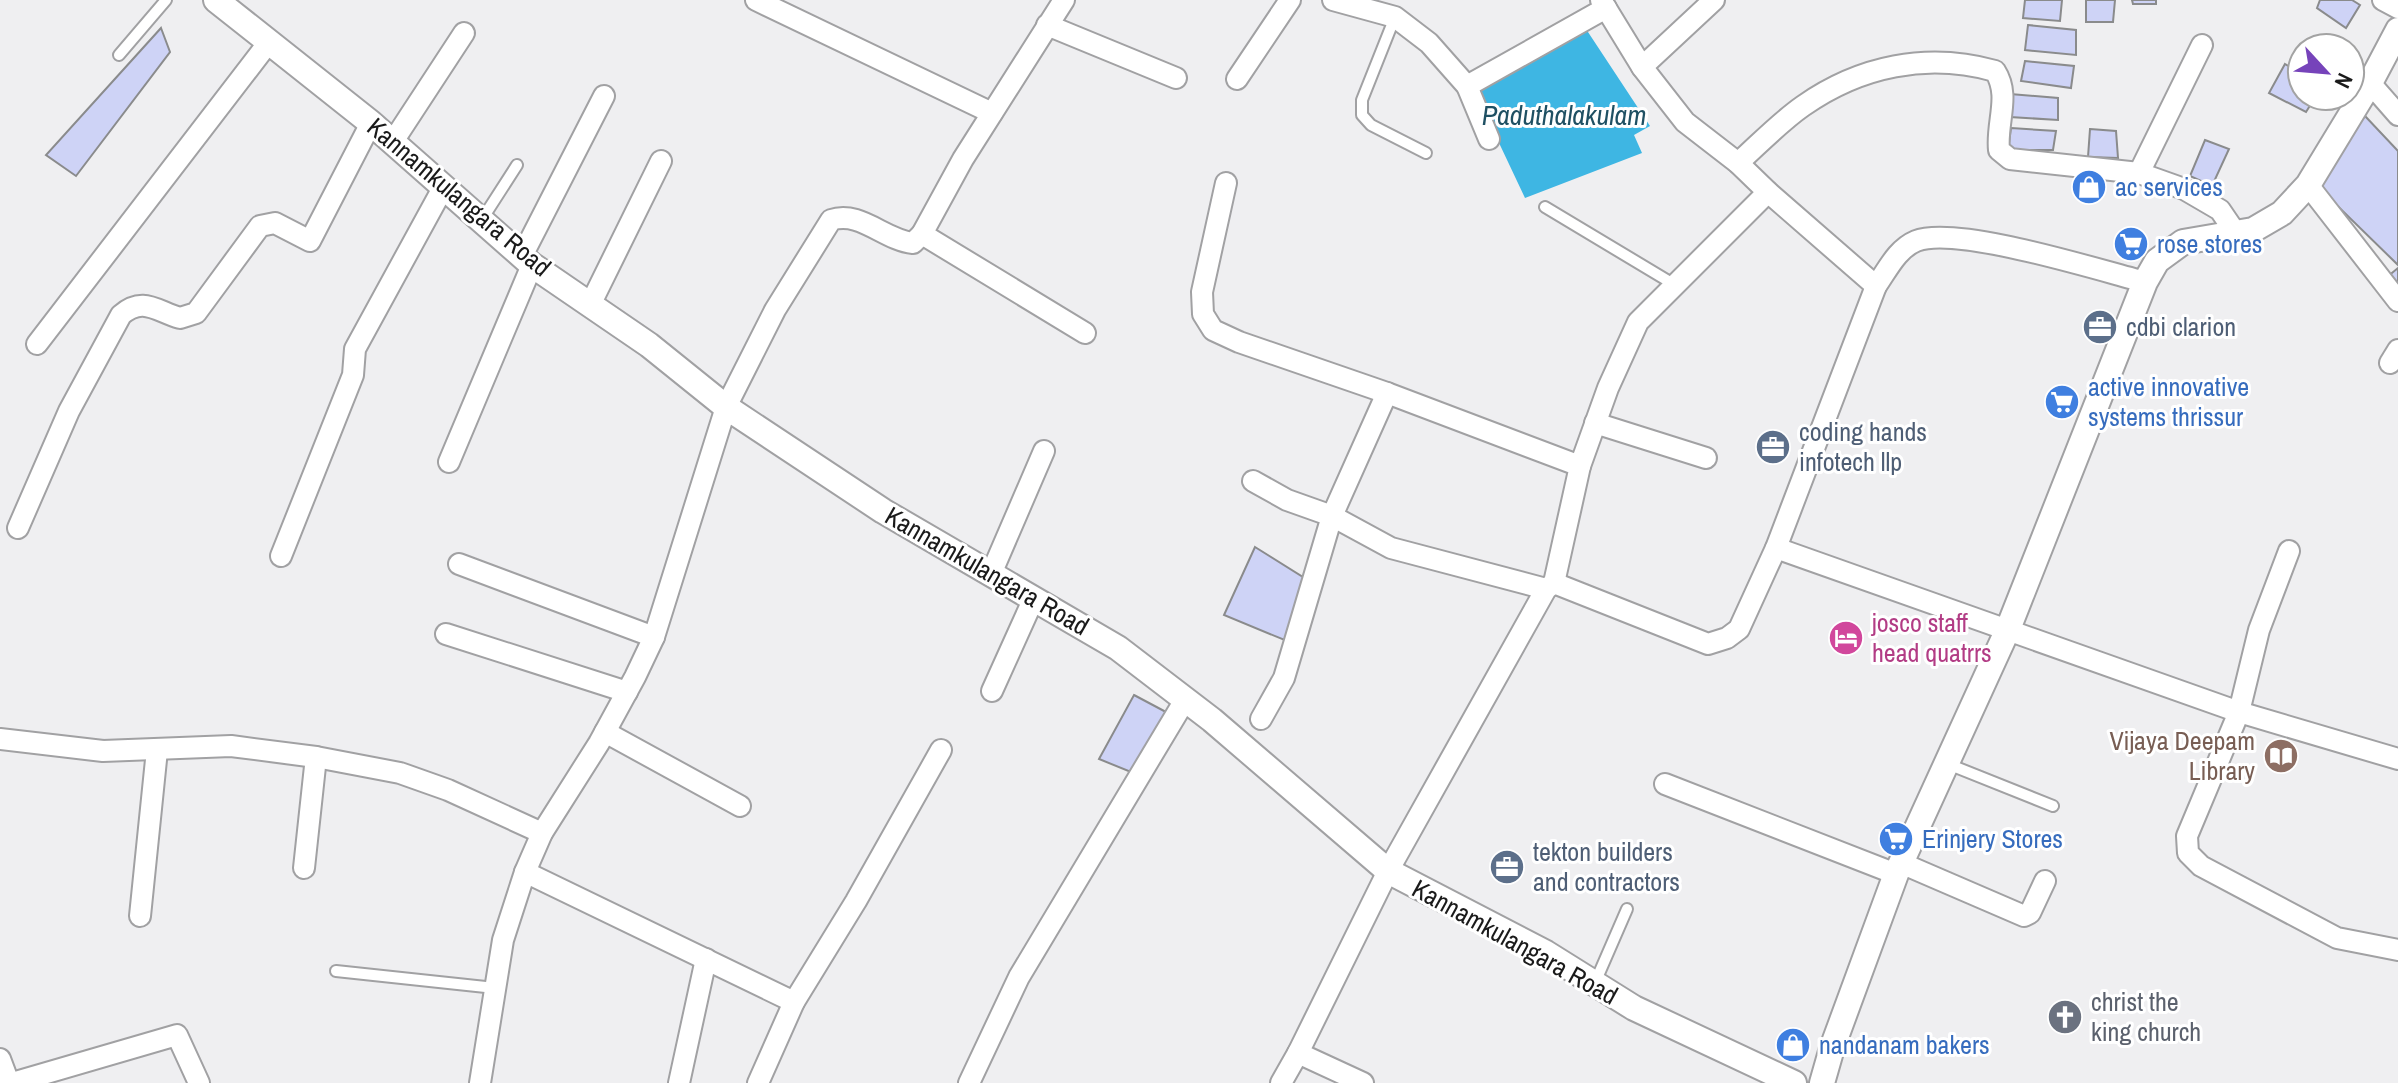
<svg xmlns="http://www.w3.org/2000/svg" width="2398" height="1083" font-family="'Archivo Narrow',sans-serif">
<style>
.water{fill:#3eb6e3}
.building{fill:#ced3f6;stroke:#8a8b8c;stroke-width:2}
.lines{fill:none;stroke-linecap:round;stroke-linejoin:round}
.service-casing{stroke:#a1a1a3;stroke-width:14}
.minor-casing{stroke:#a1a1a3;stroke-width:24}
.tertiary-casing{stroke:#a1a1a3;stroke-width:28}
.service{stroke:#fff;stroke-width:10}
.minor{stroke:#fff;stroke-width:20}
.tertiary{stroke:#fff;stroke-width:24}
.labels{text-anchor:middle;stroke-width:6;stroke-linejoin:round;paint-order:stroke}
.shop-label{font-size:26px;fill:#366cbe;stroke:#fff;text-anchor:start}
.street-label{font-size:26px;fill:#1a1a1a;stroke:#fff}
.service-label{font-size:26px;fill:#4e5e75;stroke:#fff;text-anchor:start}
.hotel-label{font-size:26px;fill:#b23c85;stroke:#fff;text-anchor:start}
.education-label{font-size:26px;fill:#785e54;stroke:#fff;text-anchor:end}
.worship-label{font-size:26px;fill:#5b616d;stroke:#fff;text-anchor:start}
.water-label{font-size:28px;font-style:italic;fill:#1f5063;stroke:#fff}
</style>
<rect width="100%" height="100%" fill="#efeff1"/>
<!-- water -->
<path class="water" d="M1586,29L1650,126L1634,135L1642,153L1525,198L1475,92Z"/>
<!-- building -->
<g class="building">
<path d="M2025,0H2062L2060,21L2023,18Z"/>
<path d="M2086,0H2115L2113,22H2086Z"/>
<path d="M2132,0H2156V4H2133Z"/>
<path d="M2320,0H2352L2360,5L2346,28L2317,8Z"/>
<path d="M2028,25L2076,30V55L2025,50Z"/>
<path d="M161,28L170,52L76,176L46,155Z"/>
<path d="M2025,61L2074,66L2071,88L2021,81Z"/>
<path d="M2285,64L2302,74V96H2316L2306,112L2269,93Z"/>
<path d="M2010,94L2058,98V120L2010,117Z"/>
<path d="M2365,116L2398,151V265L2315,184Z"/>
<path d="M2011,128L2056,131L2053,150H2008Z"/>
<path d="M2090,129L2116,131L2118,158L2088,157Z"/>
<path d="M2205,140L2229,149L2212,186L2190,176Z"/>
<path d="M2398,268V287L2387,277Z"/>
<path d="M1255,547L1306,579L1287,641L1224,615Z"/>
<path d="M1134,695L1166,712L1131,772L1099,759Z"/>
</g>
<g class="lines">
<!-- service casing -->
<g class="service-casing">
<g id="service">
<path d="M1395,17L1362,100V115L1371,125L1426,153"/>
<path d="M119,55L166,0"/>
<path d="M1545,207L1675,285"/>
<path d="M481,221L517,165"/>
<path d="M1948,764L2053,806"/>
<path d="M336,971L495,988"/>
<path d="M1594,985L1627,909"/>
</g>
</g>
<!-- minor casing -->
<g class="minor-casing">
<g id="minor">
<path d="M756,0L992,113"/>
<path d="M1333,0L1395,17L1429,43L1467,86L1489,139"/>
<path d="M1601,0L1642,67"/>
<path d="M1714,0L1642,67L1685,122L1738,163L1768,192L1876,286C1888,269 1897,249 1916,241C1956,225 2098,270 2145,282"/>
<path d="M2383,0L2398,8"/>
<path d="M1047,25L1176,78"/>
<path d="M1237,79L1290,0"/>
<path d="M2370,83L2398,115"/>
<path d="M1467,86L1606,8"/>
<path d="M392,143L464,33"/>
<path d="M1738,163C1759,144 1780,122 1803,106C1860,66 1927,52 1995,71C2011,96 1996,122 1999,150L2010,159L2139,173L2184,189L2220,210L2235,232"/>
<path d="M2139,173L2202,45"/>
<path d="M1226,183L1202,292L1203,314L1213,330L1239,342L1387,393L1580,466L1554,583"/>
<path d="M2308,185L2398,301"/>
<path d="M922,234L1085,333"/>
<path d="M522,256L604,96"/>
<path d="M591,303L661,161"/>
<path d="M37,344L269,42"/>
<path d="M2390,363L2398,350"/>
<path d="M1387,393L1332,516L1391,548L1546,589"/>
<path d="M1595,423L1706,458"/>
<path d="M449,462L532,265"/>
<path d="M1580,466L1608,388L1638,322L1768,192"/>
<path d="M1253,481L1287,500L1332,516L1284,678L1261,719"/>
<path d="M18,528L69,411L121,315C143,296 156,311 180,318L196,313L260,226L275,223L310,241L371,123"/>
<path d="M1776,548L2239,712L2398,759"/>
<path d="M2289,551L2259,630L2239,712L2187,836L2188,853L2201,866L2337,938L2398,950"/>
<path d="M281,556L353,375L355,349L443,188"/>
<path d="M459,564L654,637"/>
<path d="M991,574L1044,451"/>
<path d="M446,634L627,692"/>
<path d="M992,691L1034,598"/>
<path d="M605,732L740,806"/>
<path d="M0,739L103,751L231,746L316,757L400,773L448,790L542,833"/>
<path d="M1665,784L1896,874"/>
<path d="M1901,863L2024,916L2030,913L2045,881"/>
<path d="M304,868L316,757"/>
<path d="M525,872L794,1002L758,1083"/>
<path d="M140,916L157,750"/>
<path d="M794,1002L856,901L941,750"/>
<path d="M1298,1053L1363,1083"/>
<path d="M0,1059L9,1083"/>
<path d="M12,1083L177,1035L199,1083"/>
<path d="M480,1083L503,940L525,872L542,833L599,743L635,677L654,637L726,407L775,310L831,220C860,210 884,240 913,243L922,234L963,159L1064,0"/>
<path d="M679,1083L706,959"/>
<path d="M969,1083L1019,977L1185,700"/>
<path d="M1281,1083L1298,1053L1388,871L1546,589L1554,583L1708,644L1727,638L1739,629L1776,548L1876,286"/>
</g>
</g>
<!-- tertiary casing -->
<g class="tertiary-casing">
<g id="tertiary">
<path d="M216,0L371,123L532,265L649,345L726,407L883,511L1118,648L1212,720L1388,871L1546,953L1634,1008L1794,1083"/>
<path d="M1822,1083L1832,1048L1896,874L2008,629L2145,282L2157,261L2183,242L2253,230L2282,213L2308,185L2370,83L2398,30"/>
</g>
</g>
<!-- service -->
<use href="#service" class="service"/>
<!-- minor -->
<use href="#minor" class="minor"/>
<!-- tertiary -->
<use href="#tertiary" class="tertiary"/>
</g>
<!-- icons -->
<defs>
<g id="shop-disc" transform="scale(1.8)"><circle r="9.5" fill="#3f7fe0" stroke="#fff"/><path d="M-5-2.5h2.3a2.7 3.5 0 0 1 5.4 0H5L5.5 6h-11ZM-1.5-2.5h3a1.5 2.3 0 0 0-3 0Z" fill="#fff"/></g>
<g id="supermarket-disc" transform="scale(1.8)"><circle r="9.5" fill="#3f7fe0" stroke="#fff"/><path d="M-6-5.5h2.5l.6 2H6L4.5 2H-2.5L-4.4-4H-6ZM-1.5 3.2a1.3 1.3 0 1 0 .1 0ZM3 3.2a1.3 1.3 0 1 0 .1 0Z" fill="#fff"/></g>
<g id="office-disc" transform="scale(1.8)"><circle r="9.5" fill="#5c6f8a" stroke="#fff"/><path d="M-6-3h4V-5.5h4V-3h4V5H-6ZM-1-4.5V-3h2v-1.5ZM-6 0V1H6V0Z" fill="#fff"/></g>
<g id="hotel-disc" transform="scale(1.8)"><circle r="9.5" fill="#d1479c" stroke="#fff"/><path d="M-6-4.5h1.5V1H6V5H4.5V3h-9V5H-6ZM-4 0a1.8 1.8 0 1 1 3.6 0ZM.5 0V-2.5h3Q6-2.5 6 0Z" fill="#fff"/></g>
<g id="library-disc" transform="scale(1.8)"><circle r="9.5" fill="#8d6e63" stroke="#fff"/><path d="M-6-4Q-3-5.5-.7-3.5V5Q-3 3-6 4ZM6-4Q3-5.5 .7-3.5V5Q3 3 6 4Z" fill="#fff"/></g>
<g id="church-disc" transform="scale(1.8)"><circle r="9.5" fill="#6b7280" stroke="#fff"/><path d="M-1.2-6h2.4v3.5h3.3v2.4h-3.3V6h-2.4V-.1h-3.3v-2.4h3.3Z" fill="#fff"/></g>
</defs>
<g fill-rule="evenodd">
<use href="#shop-disc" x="2089" y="187"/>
<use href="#supermarket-disc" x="2131" y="244"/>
<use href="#office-disc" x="2100" y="327"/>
<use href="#supermarket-disc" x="2062" y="402"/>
<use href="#office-disc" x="1773" y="447"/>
<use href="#hotel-disc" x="1846" y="638"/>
<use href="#library-disc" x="2281" y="756"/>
<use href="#supermarket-disc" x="1896" y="839"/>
<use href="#office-disc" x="1507" y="867"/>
<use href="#church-disc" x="2065" y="1017"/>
<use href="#shop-disc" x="1793" y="1045"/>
</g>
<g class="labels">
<!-- shop labels -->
<g class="shop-label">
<text x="2115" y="196">ac services</text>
<text x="2157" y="253">rose stores</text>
<text x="2088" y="396">active innovative<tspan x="2088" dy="30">systems thrissur</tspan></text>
<text x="1922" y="848">Erinjery Stores</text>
<text x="1819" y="1054">nandanam bakers</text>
</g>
<!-- street labels -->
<g class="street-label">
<text transform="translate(459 197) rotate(40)" y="9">Kannamkulangara Road</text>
<text transform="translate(987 571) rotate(30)" y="9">Kannamkulangara Road</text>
<text transform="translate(1515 942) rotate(29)" y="9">Kannamkulangara Road</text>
</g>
<!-- service labels -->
<g class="service-label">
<text x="2126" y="336">cdbi clarion</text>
<text x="1799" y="441">coding hands<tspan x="1799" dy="30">infotech llp</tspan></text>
<text x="1533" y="861">tekton builders<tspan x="1533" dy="30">and contractors</tspan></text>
</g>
<!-- hotel labels -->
<g class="hotel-label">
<text x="1872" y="632">josco staff<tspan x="1872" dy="30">head quatrrs</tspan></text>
</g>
<!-- education labels -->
<g class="education-label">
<text x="2255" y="750">Vijaya Deepam<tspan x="2255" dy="30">Library</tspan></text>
</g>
<!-- worship labels -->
<g class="worship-label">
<text x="2091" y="1011">christ the<tspan x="2091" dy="30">king church</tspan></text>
</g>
<!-- water labels -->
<g class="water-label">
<text x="1564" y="125">Paduthalakulam</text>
</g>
</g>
<!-- north arrow -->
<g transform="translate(2326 72) rotate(116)"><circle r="38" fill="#ffffff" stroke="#a3a3a3" stroke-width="2"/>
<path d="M0-6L14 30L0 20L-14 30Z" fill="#7643ba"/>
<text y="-12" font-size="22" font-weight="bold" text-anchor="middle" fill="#1a1a1a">N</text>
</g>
</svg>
